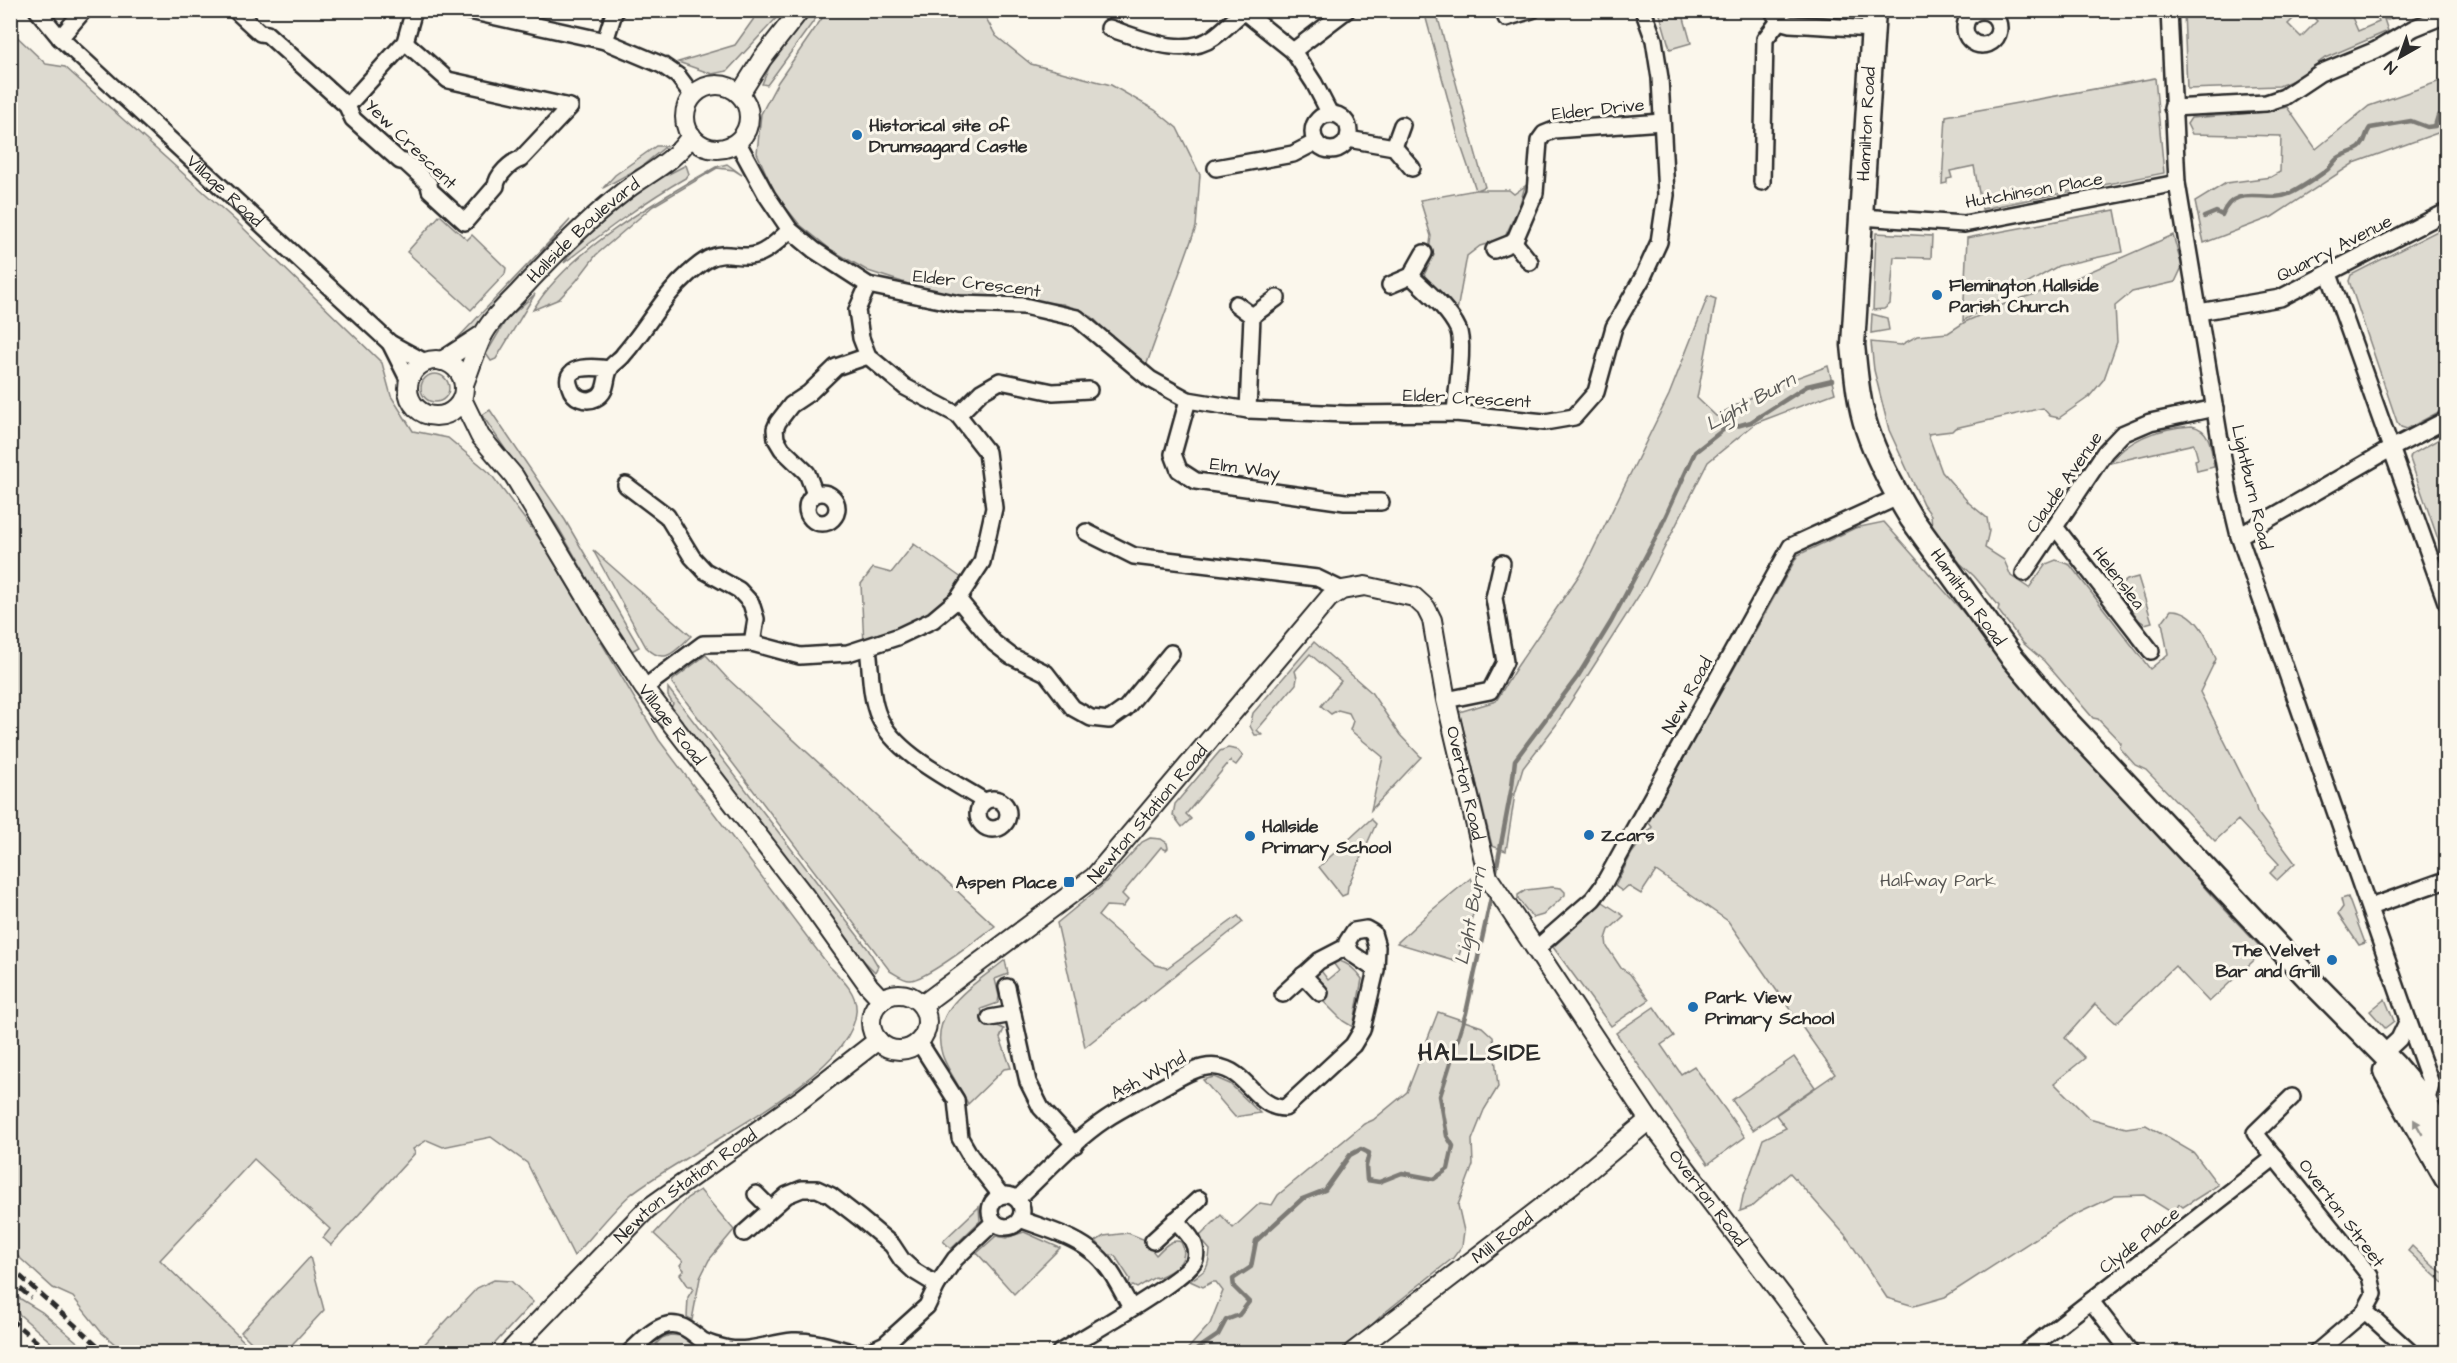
<svg xmlns="http://www.w3.org/2000/svg" width="2457" height="1363" font-family="'Architects Daughter',sans-serif">
<style>
.green{fill:#dddad0;stroke:#84827e;stroke-width:1.5}
.lines{fill:none;stroke-linecap:round;stroke-linejoin:round}
.stream{stroke:#7b7a75;stroke-width:4.5}
.minor-casing{stroke:#2b2b2b;stroke-width:20}
.tertiary-casing{stroke:#2b2b2b;stroke-width:22}
.primary-casing{stroke:#2b2b2b;stroke-width:27}
.minor{stroke:#fbf7ec;stroke-width:15}
.tertiary{stroke:#fbf7ec;stroke-width:18}
.primary{stroke:#fbf7ec;stroke-width:22}
.rail{stroke:#2b2b2b;stroke-width:4.5;stroke-dasharray:9 4.5;stroke-linecap:butt}
.oneway{fill:#93918c}
.poi-dot{fill:#1f6fb2;stroke:#fbf7ec;stroke-width:2}
.labels{text-anchor:middle;stroke-width:6;stroke-linejoin:round;paint-order:stroke}
.street-label{font-size:18px;fill:#2b2b2b;stroke:#fbf7ec}
.poi-label{font-size:18px;font-weight:bold;fill:#2b2b2b;stroke:#fbf7ec;text-anchor:start}
.park-label{font-size:18px;fill:#585754;stroke:#fbf7ec}
.water-label{font-size:20px;font-style:italic;fill:#5a5956;stroke:#fbf7ec}
.district-label{font-size:24px;font-weight:bold;letter-spacing:1.5px;fill:#2b2b2b;stroke:#fbf7ec}
</style>
<rect width="100%" height="100%" fill="#fbf7ec"/>
<filter id="ink" filterUnits="userSpaceOnUse"><feTurbulence type="fractalNoise" baseFrequency=".0167" numOctaves="2"/><feDisplacementMap in="SourceGraphic" scale="12" xChannelSelector="R" yChannelSelector="G"/><feConvolveMatrix kernelMatrix="1 2 1 2 8 2 1 2 1" color-interpolation-filters="sRGB"/></filter>
<g filter="url(#ink)">
<!-- green -->
<g class="green">
<path d="M760,10L783,11L727,71L712,74L678,62L735,45Z"/>
<path d="M809,11H821L770,81L767,85L762,84L774,56Z"/>
<path d="M827,11H982L996,36L1031,64L1111,85L1155,110L1177,128L1200,175L1196,227L1146,366L1125,351L1092,317L1063,304L978,298L924,289L868,271L830,249L799,224L775,194L757,153L761,114L778,82Z"/>
<path d="M1424,11H1436L1485,187L1477,190H1509L1514,194L1525,186L1520,204L1504,239L1480,246L1467,256L1457,311L1424,275L1434,255L1429,251L1431,236L1420,200L1476,190L1459,140Z"/>
<path d="M1659,11H1682L1691,43L1670,49Z"/>
<path d="M2184,11H2301L2288,24L2301,37L2317,21L2307,11H2360L2351,15L2358,31L2379,22L2374,11H2398L2395,17L2388,20L2384,19L2388,31L2325,58L2296,79L2279,86L2187,89Z"/>
<path d="M10,30L46,64L65,67L237,222L382,363L391,396L413,431L448,438L490,473L542,542L659,740L829,966C841,978 858,993 856,1012C852,1079 679,1154 630,1195C610,1213 593,1236 574,1256L527,1163L491,1137L443,1147L427,1140L413,1149L415,1153L331,1245L323,1238L330,1229L254,1159L160,1260L255,1352H124L102,1333L73,1297L53,1288L11,1250Z"/>
<path d="M2155,78L2164,173L1982,209L1974,166L1950,171L1952,178L1947,179V183L1942,184L1946,116Z"/>
<path d="M2446,79V130L2354,163L2272,217L2204,243L2195,202L2226,183L2271,177L2280,172L2281,136L2192,134L2187,124L2191,118L2266,112L2287,107L2316,149L2369,106Z"/>
<path d="M656,146H666L641,167L603,188L615,175Z"/>
<path d="M727,164L742,175L734,170L717,168L653,206L596,255L577,280L559,299L533,310C569,250 656,201 716,167Z"/>
<path d="M686,165L689,174L687,177C643,202 604,232 564,263C591,218 640,188 686,165Z"/>
<path d="M2115,210L2123,252L2058,266L1963,321L1967,238Z"/>
<path d="M440,215L467,240L472,235L506,268L505,274L471,310L407,252Z"/>
<path d="M570,220L480,323L464,338L455,341Z"/>
<path d="M2443,228L2446,235V408L2407,429L2401,427L2397,422L2349,281L2351,275Z"/>
<path d="M1876,233L1932,236L1931,258L1894,257L1890,304L1884,309L1873,310Z"/>
<path d="M2173,235L2182,267L2175,282L2132,292L2115,306L2117,342L2104,379L2089,397L2059,418L2050,416L2043,408L1955,428L1952,431L1928,434L1942,472L1969,503L1987,518L1989,531L1985,548L2004,560L2011,576L2029,588L2046,564L2056,560L2070,565L2150,669L2168,654L2162,622L2171,610C2196,609 2209,640 2216,659L2200,692L2254,800L2257,812L2295,863L2277,880L2270,873L2279,864L2238,820L2215,841L2146,770L2135,765L2120,748L2121,743L2098,719L2093,718L2044,661L2023,643L1998,610L1999,606L1974,576L1960,563L1932,527L1931,515L1923,504L1889,430L1874,370L1871,342L1901,345L1917,336L1948,333L1965,322L2007,303L2053,288Z"/>
<path d="M535,294L496,359L491,361L486,354L506,320Z"/>
<path d="M1708,296L1716,299L1697,398L1716,416L1769,388L1828,366L1835,393L1756,423L1708,462L1645,586L1556,725L1523,768L1515,794L1506,851L1492,846L1459,712L1496,701L1516,668L1584,568L1669,395Z"/>
<path d="M1872,314L1887,318L1889,330L1871,333Z"/>
<circle cx="435" cy="388" r="14"/>
<path d="M490,410L565,520L639,647L630,652L558,527L482,415Z"/>
<path d="M2192,426C2212,430 2211,450 2214,467L2197,471L2195,460L2198,459L2194,444L2110,463C2130,437 2160,428 2192,426Z"/>
<path d="M2446,435V562L2410,459L2411,455Z"/>
<path d="M1884,522L2212,896L2264,951L2209,1002L2175,966L2116,1023L2095,1004L2065,1038L2085,1058L2054,1083L2089,1118L2126,1128L2146,1125L2194,1153L2218,1185L2183,1207L2179,1204L2174,1214L2144,1195L2115,1196L2064,1220L1945,1297L1914,1306L1887,1298L1846,1236L1790,1173L1751,1207L1740,1211L1743,1196L1763,1139L1786,1128L1776,1115L1835,1074L1728,921L1656,871L1641,894L1628,886L1622,891L1615,886L1632,853L1652,827L1648,822L1798,555L1855,528Z"/>
<path d="M914,544L966,581L932,619L864,645L861,584L873,568L891,573Z"/>
<path d="M593,550L691,636C676,650 665,667 646,647Z"/>
<path d="M2138,577L2152,622L2145,624L2139,620L2116,589L2127,580Z"/>
<path d="M1314,642L1371,692L1400,735L1421,757L1371,810L1383,757L1350,730L1353,721L1349,713L1338,710L1331,714L1321,706L1341,681L1310,654L1295,671L1297,678L1296,684L1257,730L1262,735H1255L1250,726L1253,713Z"/>
<path d="M706,655L727,678L995,926C979,938 929,978 911,980C904,981 896,974 890,971L672,683L673,680Z"/>
<path d="M668,688L868,949L878,966L875,972L860,957L670,709L673,704L668,696Z"/>
<path d="M1228,748L1238,750L1243,756L1236,765L1230,761L1186,814L1191,819L1182,827L1173,815L1175,804L1220,751Z"/>
<path d="M1371,819L1376,824L1348,886L1347,894L1342,896L1319,867Z"/>
<path d="M1150,838L1161,839L1167,843L1168,848L1166,850L1161,847L1122,894L1128,900L1123,907L1106,906L1098,916L1156,965L1167,968L1238,916L1243,922L1085,1047L1057,923L1103,885L1142,842Z"/>
<path d="M1471,878L1479,897L1457,961L1397,943L1432,910Z"/>
<path d="M1552,887L1561,888L1565,892V895L1543,915L1533,918L1518,899V895L1526,890Z"/>
<path d="M2348,897L2365,943L2359,945L2338,914L2343,907L2341,899Z"/>
<path d="M1603,902L1624,916L1609,930L1606,939L1607,947L1621,968L1630,974L1649,1000L1611,1026L1553,947Z"/>
<path d="M1005,960L1008,974L995,979L999,996L998,1003L981,1009L985,1020L1004,1029L1000,1038L1011,1068L1004,1069L968,1104C961,1088 946,1068 942,1054C928,1009 976,984 1005,960Z"/>
<path d="M1331,960C1345,960 1354,968 1362,979L1353,1027L1343,1021L1323,1001L1327,991L1315,975L1319,968L1328,980L1339,971Z"/>
<path d="M2385,999L2394,1021L2385,1028L2370,1011Z"/>
<path d="M1654,1007L1674,1036L1661,1045L1681,1074L1694,1066L1745,1137L1708,1164L1616,1033Z"/>
<path d="M1438,1012L1482,1027L1493,1037L1498,1087L1484,1110L1472,1140L1473,1165L1458,1205L1464,1231L1462,1246L1453,1258L1383,1314L1345,1352H1185L1210,1324L1223,1291L1216,1282H1212L1203,1287L1190,1281C1206,1269 1208,1272 1210,1250L1199,1237L1221,1215L1233,1228L1260,1203L1272,1205L1278,1195L1364,1124L1373,1120L1407,1092Z"/>
<path d="M1794,1057L1815,1087L1753,1130L1732,1100Z"/>
<path d="M1214,1077L1230,1084L1260,1113L1235,1117L1203,1080Z"/>
<path d="M700,1190L734,1230L709,1260L700,1278L692,1320L687,1317L688,1297L693,1289L692,1286H688L680,1274L684,1270L680,1265L683,1261L654,1234L687,1198Z"/>
<path d="M979,1207L980,1221L951,1249L943,1241Z"/>
<path d="M1024,1232L1060,1248L1014,1294L977,1253L996,1236L1006,1238Z"/>
<path d="M1128,1233L1143,1239L1156,1255C1163,1248 1171,1238 1181,1242C1191,1261 1172,1272 1157,1278L1155,1277L1137,1288L1133,1286L1128,1287L1130,1279L1115,1256L1106,1254L1096,1241L1104,1236Z"/>
<path d="M2412,1246L2433,1266L2446,1275V1286L2408,1251Z"/>
<path d="M310,1257L324,1310L285,1352H261L241,1332Z"/>
<path d="M494,1280L511,1281L533,1302L487,1352H417L477,1288Z"/>
<path d="M11,1293L42,1312L89,1352H62L11,1307Z"/>
<path d="M670,1335L683,1336L702,1352H664L656,1344L662,1338Z"/>
</g>
<g class="lines">
<!-- stream -->
<g class="stream">
<path d="M2204,217L2216,212L2222,215C2235,182 2266,204 2289,194C2298,190 2321,175 2328,169C2332,165 2334,161 2338,158C2344,154 2353,152 2359,148C2366,143 2365,134 2370,128L2411,121L2427,127L2435,126L2438,116L2446,114"/>
<path d="M1495,876L1512,786L1515,760L1578,676L1611,622L1657,535L1695,452L1728,426H1737L1751,422L1807,386L1832,380"/>
<path d="M1193,1352L1218,1335L1226,1320L1239,1315L1249,1302L1234,1287L1233,1279L1251,1267L1256,1241L1302,1199L1325,1190L1350,1155L1361,1149L1369,1153L1366,1166L1367,1180L1379,1182L1402,1173L1434,1179L1448,1169L1453,1146L1447,1136L1440,1096L1466,1013L1492,893"/>
</g>
<!-- minor casing -->
<g class="minor-casing">
<g id="minor">
<path id="s1" d="M37,10L60,38L390,343L425,362"/>
<path d="M235,10L260,33L267,34L347,106L353,119L400,161L405,162L429,184L430,190L465,222L496,186C497,175 511,162 521,159L570,107L448,80L405,42"/>
<path d="M465,10L605,41L662,65L678,76L693,96"/>
<path d="M1242,10L1293,51L1314,83L1330,114"/>
<path d="M1772,10L1779,21L1790,24L1872,29"/>
<path d="M2169,10L2177,183L2229,494L2239,536L2408,1020L2399,1039L2382,1055"/>
<circle cx="1982" cy="28" r="17"/>
<path d="M1506,18L1532,10"/>
<path d="M1109,28C1140,38 1184,59 1214,37C1224,30 1233,20 1243,12"/>
<path d="M60,38L84,10"/>
<path d="M605,41L615,10"/>
<path d="M1293,51L1347,10"/>
<path d="M347,106L405,42L414,10"/>
<path d="M2172,108L2266,103L2284,97L2320,73L2376,50L2414,28L2446,15"/>
<circle cx="1331" cy="132" r="18"/>
<path d="M1348,139L1394,147L1412,168"/>
<path d="M737,141L767,196L790,230L814,250L868,285L959,304L1024,306L1077,318L1150,379L1188,400L1248,410L1346,414L1455,413L1545,422L1574,417L1596,392L1614,327L1643,277L1659,242L1666,195L1660,78L1654,40L1643,10"/>
<path d="M1394,147L1402,125"/>
<path d="M1216,168L1293,154L1316,142"/>
<path d="M1762,182L1765,39L1779,21"/>
<path d="M1861,217L1964,224L2177,183"/>
<path d="M1514,242L1535,193L1539,141L1544,134L1554,130L1662,122"/>
<path d="M1494,250L1514,242L1530,262"/>
<path d="M2329,274L2446,602"/>
<path d="M1411,276C1427,292 1448,308 1458,329C1465,344 1456,394 1455,413"/>
<path d="M1390,285L1411,276L1424,253"/>
<path d="M1236,304L1252,316"/>
<path d="M2199,312L2280,298L2446,212"/>
<path d="M390,343L409,381"/>
<path d="M610,369C597,367 561,363 570,387C573,398 586,403 596,398C609,392 604,376 611,367C615,362 621,359 624,354C641,335 654,312 671,292C680,281 696,266 708,259C722,251 734,257 749,256C765,255 779,240 790,230"/>
<path d="M1188,400L1173,454L1179,470L1196,481L1345,502H1381"/>
<path d="M1248,410L1252,316L1277,298"/>
<path d="M958,415L981,392L1000,381L1053,392L1089,390"/>
<path d="M626,485L667,516L692,557L705,571L739,590L751,603L756,619L752,643"/>
<circle cx="822" cy="508" r="15"/>
<path d="M815,494L807,473L782,449L776,439L775,429L778,422L791,405L809,393L836,367L868,356"/>
<path d="M2056,528L2151,651"/>
<path d="M1086,532L1134,556L1317,578L1342,590"/>
<path d="M2239,536L2392,448L2446,420"/>
<path d="M2024,573L2105,452L2122,434L2150,422L2215,408"/>
<path d="M958,599L994,643L1011,656L1046,673L1073,708L1091,718L1109,720L1126,708L1171,653"/>
<path d="M868,648C871,669 870,697 879,717C895,754 951,780 984,801"/>
<path d="M644,688L703,644L752,643L800,656L848,653L897,637L933,620L958,599L982,562L994,508L987,452L958,415L905,387L868,356L861,338L857,310L868,285"/>
<path d="M1446,700L1490,691L1505,662L1494,598L1502,563"/>
<circle cx="993" cy="814" r="15"/>
<path d="M2370,907L2446,880"/>
<path d="M1537,948L1593,899L1602,887L1791,546L1898,497"/>
<path d="M1303,975L1320,993"/>
<path d="M1007,987L1028,1082L1041,1108L1075,1145"/>
<path d="M1283,994L1319,961L1348,946"/>
<path d="M990,1018L1013,1014"/>
<path d="M2408,1020L2431,1084L2426,1103"/>
<path d="M919,1042L956,1100L960,1138L971,1157L1001,1195"/>
<path d="M2292,1097L2255,1133L2370,1276L2374,1294L2365,1311L2317,1352"/>
<path d="M756,1194L770,1208"/>
<circle cx="1006" cy="1211" r="16"/>
<path d="M1017,1199C1046,1172 1073,1141 1106,1119C1124,1107 1144,1098 1162,1087C1177,1079 1199,1064 1217,1067C1247,1070 1255,1108 1285,1108L1353,1045L1362,1030L1376,970L1351,953L1347,942L1354,931L1366,929L1373,933L1377,947L1376,970"/>
<path d="M1020,1219C1043,1228 1070,1235 1090,1250C1109,1263 1120,1288 1131,1308"/>
<path d="M744,1233L787,1195L802,1189H817L830,1195L861,1219L892,1245L902,1260L914,1271L937,1285"/>
<path d="M1153,1241L1199,1199"/>
<path d="M2091,1301L2130,1352"/>
<path d="M2365,1311L2410,1352"/>
<path d="M630,1352C640,1343 653,1328 667,1325C682,1322 692,1333 703,1341C711,1345 720,1347 729,1349C751,1352 771,1343 793,1341C813,1340 832,1347 851,1352"/>
<path d="M868,1352L885,1344L927,1306L937,1285L955,1259L994,1222"/>
<path d="M1060,1352C1082,1338 1191,1277 1195,1259C1199,1242 1185,1231 1175,1220"/>
<path d="M2025,1352L2275,1157"/>
</g>
</g>
<!-- tertiary casing -->
<g class="tertiary-casing">
<g id="tertiary">
<circle cx="717" cy="117" r="32"/>
<path d="M740,94L762,59L800,10"/>
<circle cx="436" cy="388" r="28"/>
<path d="M442,361L482,335"/>
<path id="s2" d="M464,384C470,369 475,352 482,337C490,320 507,305 520,291C552,256 584,223 622,193C645,174 676,162 691,135"/>
<path id="s3" d="M462,399L480,436L514,476L602,623L644,688L807,899L869,986L882,1000"/>
<circle cx="899" cy="1022" r="28"/>
<path id="s4" d="M922,1005L1094,877L1329,598L1342,590L1365,586L1414,597L1426,608L1432,620L1446,700L1488,877L1649,1120L1825,1352"/>
<path id="s5" d="M509,1352L647,1209L802,1099L878,1040"/>
<path id="s6" d="M1353,1352L1571,1185L1649,1120"/>
</g>
</g>
<!-- primary casing -->
<g class="primary-casing">
<g id="primary">
<path id="s7" d="M1874,10L1853,345C1856,373 1858,402 1867,429C1877,459 1894,490 1911,518L2011,656L2061,715L2310,980L2395,1066L2426,1103L2446,1147"/>
<path d="M2385,1071L2446,1178"/>
</g>
</g>
<!-- minor -->
<use href="#minor" class="minor"/>
<!-- tertiary -->
<use href="#tertiary" class="tertiary"/>
<!-- primary -->
<use href="#primary" class="primary"/>
<!-- rail -->
<g class="rail">
<path d="M10,1267L105,1352"/>
<path d="M10,1280L31,1298"/>
<path d="M10,1319L49,1352"/>
</g>
</g>
<!-- one-way arrows -->
<defs><path id="oneway-solid" d="M-6-.8H1V-3.2L6.5 0L1 3.2V.8H-6Z" transform="scale(1.5)"/></defs>
<use class="oneway" href="#oneway-solid" transform="translate(2418 1127) rotate(-120)"/>
</g>
<!-- markers -->
<g class="poi-dot">
<circle cx="857" cy="135" r="6"/>
<circle cx="1937" cy="295" r="6"/>
<circle cx="1589" cy="835" r="6"/>
<circle cx="1250" cy="836" r="6"/>
<rect x="1063" y="876" width="12" height="12" rx="3"/>
<circle cx="2332" cy="960" r="6"/>
<circle cx="1693" cy="1007" r="6"/>
</g>
<g class="labels">
<!-- street labels -->
<g class="street-label">
<text transform="translate(1598 109) rotate(-6)" y="6">Elder Drive</text>
<text transform="translate(1866 124) rotate(-87)" y="6">Hamilton Road</text>
<text transform="translate(411 144) rotate(44)" y="6">Yew Crescent</text>
<text dy="6" stroke="none"><textPath href="#s1" startOffset="261">Village Road</textPath></text>
<text transform="translate(2034 190) rotate(-10)" y="6">Hutchinson Place</text>
<text dy="6" stroke="none"><textPath href="#s2" startOffset="198">Hallside Boulevard</textPath></text>
<text transform="translate(2334 248) rotate(-27)" y="6">Quarry Avenue</text>
<text transform="translate(977 283) rotate(7)" y="6">Elder Crescent</text>
<text transform="translate(1467 398) rotate(3)" y="6">Elder Crescent</text>
<text transform="translate(1245 468) rotate(8)" y="6">Elm Way</text>
<text transform="translate(2064 482) rotate(-55)" y="6">Claude Avenue</text>
<text transform="translate(2252 487) rotate(77)" y="6">Lightburn Road</text>
<text transform="translate(2119 578) rotate(52)" y="6">Helenslea</text>
<text dy="6" stroke="none"><textPath href="#s7" startOffset="618">Hamilton Road</textPath></text>
<text transform="translate(1687 695) rotate(-61)" y="6">New Road</text>
<text dy="6" stroke="none"><textPath href="#s3" startOffset="388">Village Road</textPath></text>
<text dy="6" stroke="none"><textPath href="#s4" startOffset="864">Overton Road</textPath></text>
<text dy="6" stroke="none"><textPath href="#s4" startOffset="297">Newton Station Road</textPath></text>
<text transform="translate(1148 1075) rotate(-28)" y="6">Ash Wynd</text>
<text dy="6" stroke="none"><textPath href="#s5" startOffset="243">Newton Station Road</textPath></text>
<text dy="6" stroke="none"><textPath href="#s4" startOffset="1350">Overton Road</textPath></text>
<text transform="translate(2342 1213) rotate(53)" y="6">Overton Street</text>
<text dy="6" stroke="none"><textPath href="#s6" startOffset="188">Mill Road</textPath></text>
<text transform="translate(2139 1240) rotate(-38)" y="6">Clyde Place</text>
</g>
<!-- poi labels -->
<g class="poi-label">
<text x="869" y="131">Historical site of<tspan x="869" dy="21">Drumsagard Castle</tspan></text>
<text x="1949" y="291">Flemington Hallside<tspan x="1949" dy="21">Parish Church</tspan></text>
<text x="1262" y="832">Hallside<tspan x="1262" dy="21">Primary School</tspan></text>
<text x="1601" y="841">Zcars</text>
<text x="1057" y="888" text-anchor="end">Aspen Place</text>
<text x="2320" y="956" text-anchor="end">The Velvet<tspan x="2320" dy="21">Bar and Grill</tspan></text>
<text x="1705" y="1003">Park View<tspan x="1705" dy="21">Primary School</tspan></text>
</g>
<!-- park labels -->
<g class="park-label">
<text x="1938" y="886">Halfway Park</text>
</g>
<!-- water labels -->
<g class="water-label">
<text transform="translate(1750 401) rotate(-29)" y="7">Light Burn</text>
<text transform="translate(1470 916) rotate(-79)" y="7">Light Burn</text>
</g>
<!-- district labels -->
<g class="district-label">
<text x="1480" y="1060">HALLSIDE</text>
</g>
</g>
<!-- margin -->
<rect width="2457" height="1363" fill="none" stroke="#fbf7ec" stroke-width="36"/>
<rect x="18" y="18" width="2421" height="1327" fill="none" stroke="#2b2b2b" stroke-width="2" filter="url(#ink)"/>
<!-- north arrow -->
<g transform="translate(2400 57) rotate(220)" stroke="#fbf7ec" stroke-width="4.5" paint-order="stroke">
<path d="M0-4.5L10 22L0 15L-10 22Z" fill="#2b2b2b"/>
<text y="-9" font-size="16" font-weight="bold" text-anchor="middle" fill="#2b2b2b">N</text>
</g>
</svg>
